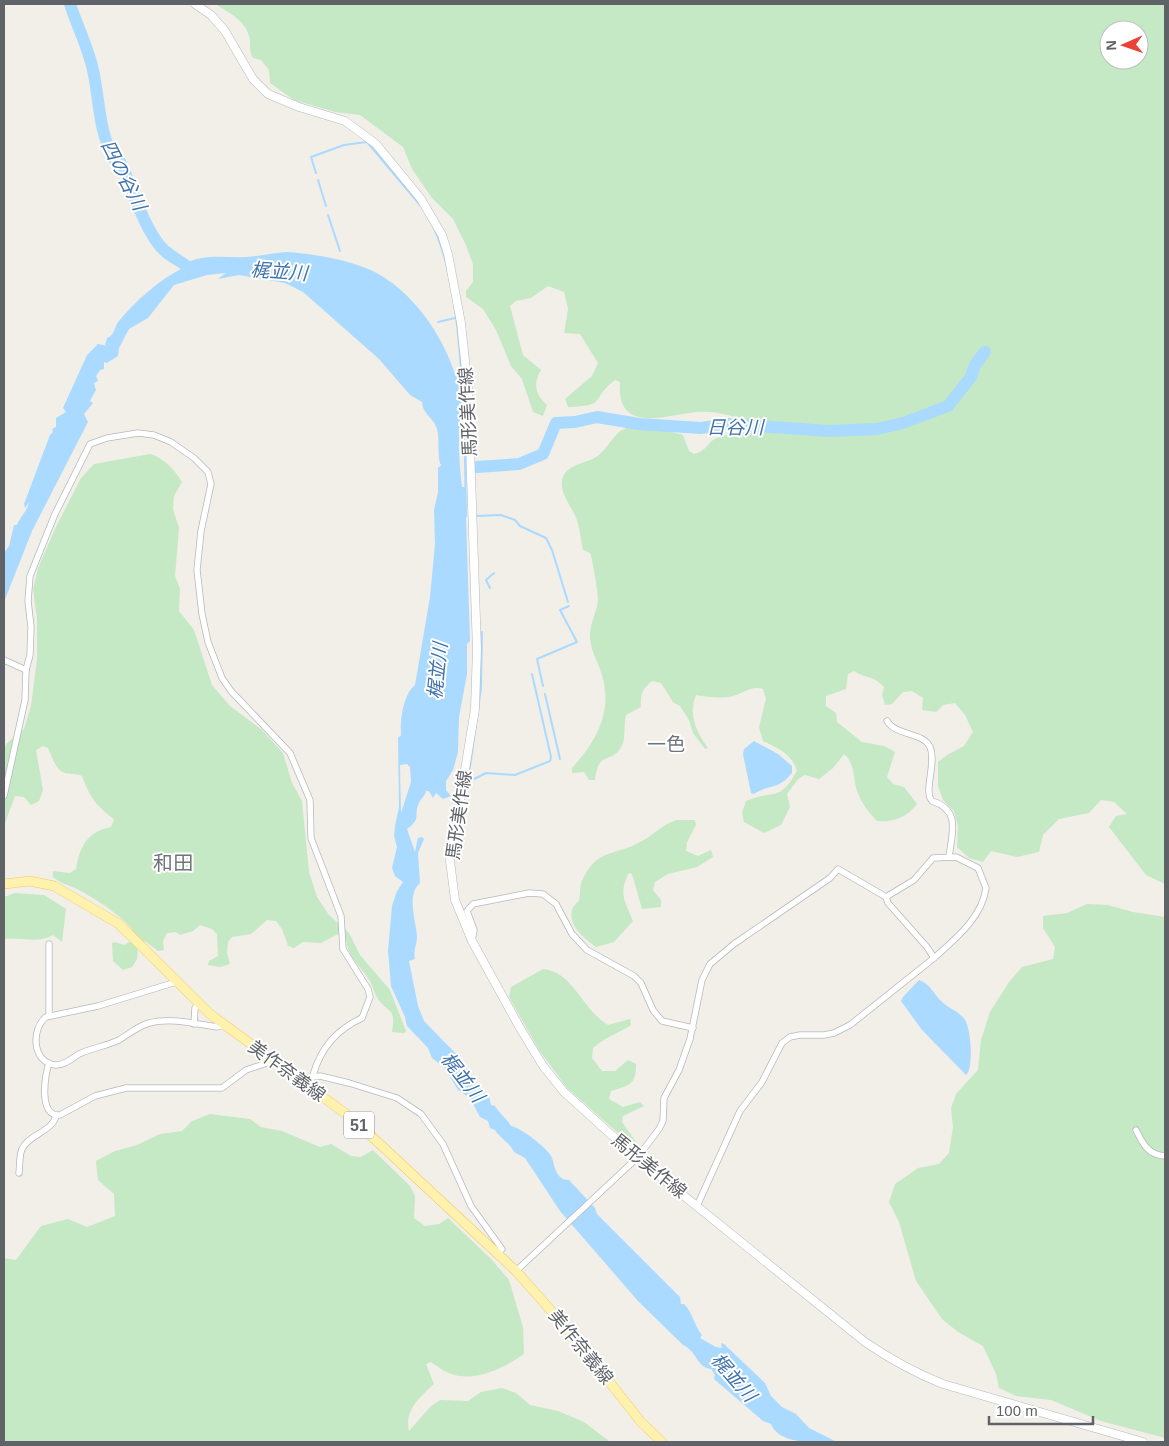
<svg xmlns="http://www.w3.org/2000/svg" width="1169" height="1446" font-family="Helvetica,'Noto Sans JP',sans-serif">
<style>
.green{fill:#c5e8c5;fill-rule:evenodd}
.water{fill:#aadaff;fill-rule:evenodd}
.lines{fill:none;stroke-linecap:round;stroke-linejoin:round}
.stream{stroke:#aadaff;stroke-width:2}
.river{stroke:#aadaff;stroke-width:12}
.minor-casing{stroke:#b5b8bc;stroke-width:7}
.secondary-casing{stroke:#b6babf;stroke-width:9}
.primary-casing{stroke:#f2c960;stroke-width:10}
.minor{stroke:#fff;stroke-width:5.5}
.secondary{stroke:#fff;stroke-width:8}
.primary{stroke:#fff2af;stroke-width:9}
.labels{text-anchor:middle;stroke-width:4;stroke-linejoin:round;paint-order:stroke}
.shield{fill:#fff;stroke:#8f9295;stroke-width:1}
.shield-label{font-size:16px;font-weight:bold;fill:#5f6368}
.street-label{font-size:18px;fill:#5f6368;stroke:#fff}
.water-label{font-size:19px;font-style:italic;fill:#4174aa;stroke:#fff}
.neighbourhood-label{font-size:19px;fill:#70757a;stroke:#fff}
.quarter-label{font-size:20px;fill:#70757a;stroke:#fff}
</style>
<rect width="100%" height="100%" fill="#f1efe8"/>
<!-- green -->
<g class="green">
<path d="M215,4H1165V884L1146,875L1109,827L1116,816L1127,814L1114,802L1101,800L1089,813L1059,819L1043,835L1039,852L1017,857L991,851L983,862L969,858L957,847L958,826L954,811L943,800L938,786V762L947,755L964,746L973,732L965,715L955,703L943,705L936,712L922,710L923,698L912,691L903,692L892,704L885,705L882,695L884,687C875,676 864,678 854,671L848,674L846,689L826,696V706L836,713L837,722L862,742L884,746L895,752L887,777L893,784L904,787L917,804C906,818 894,822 877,821C869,813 861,802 857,791C853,778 855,763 844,754L833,768L819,779L805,775L798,779L787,794L790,807L781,825L764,833L744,822L742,813L746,801C775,789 779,803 797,771C792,754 778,748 763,741L759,727L766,699L763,689C751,685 744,693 733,696C721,699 707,697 696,695C688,715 696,731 708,748L705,749L693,733L689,720L680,706L673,702L661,683L652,681C642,689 640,695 641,707L626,715C623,726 627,739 620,749C609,764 598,751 595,780H589L584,772L572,773V768C596,742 613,712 602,675C598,661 590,651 590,635C590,622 598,610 598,598C598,593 592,556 590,553L583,550C581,541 580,529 577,520C573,508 560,495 562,481C564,463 590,464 600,454C611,445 615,429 631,427C647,424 668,431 683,435L689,451L694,454C704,452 706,446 713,440C723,434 737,433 748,431L753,424C736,416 716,411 697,412C666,415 616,435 620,382L615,380C590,399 608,406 568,407L565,399L592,376L598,363L580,334L564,333L568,309L564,292L548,286L531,298L516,301L510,306L523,355L541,370C533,384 535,394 547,405L543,416L533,412L522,379L511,366L496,330L483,309L466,297V291L473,282V264L465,243L453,219L432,198L412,169L403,147L360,115L335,112L294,100L270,83L269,70L261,60L253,58C247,46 252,45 249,36C245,20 228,12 215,4ZM1109,30H1139V60H1109Z"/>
<path d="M150,454C164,458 175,470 182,482L174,496L173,509L179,528L175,576L180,589L179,611L194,630L212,685L230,706L262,730L283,753L292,783L302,801L309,872L317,897L329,915L349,933L360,955L390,990L406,1031L404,1033L392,1032C396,1007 389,1014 378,999C374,993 373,985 368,978C359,964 347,956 346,938L338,934L321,943L303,942L294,948L288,946L282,929L276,921L267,920L251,934L232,937L228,942L227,953L230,964L220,967L208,965L209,961L218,956L217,934L212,929L200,925L193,931L180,935L176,932L167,933L163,941L164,950L158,951L145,941L138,948L137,959L132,967L123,970L113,961L112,943L115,942L124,945L131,941L132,929C120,914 94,898 77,889C69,885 61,884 53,877V871L70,873L76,869C80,846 87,832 111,827L114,819C97,807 89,796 82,776C76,773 71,775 65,773C55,770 52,756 48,748L43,746L36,750L43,790L39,801L31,805L24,797L15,796L4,826V752L6,744L24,729L31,706L37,659V618L33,590L38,568L55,529L81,478L94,464Z"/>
<path d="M676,820H695L696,825L687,842L686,851L698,856L711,850L713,857L697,867L668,874L655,882L653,890L661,900V907L642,909L632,874L629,873C618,893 625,901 633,921L614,942L596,947C585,939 568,926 572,910C573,906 577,903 579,900C581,894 579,887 582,881C597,848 613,857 640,842C654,835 660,826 676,820Z"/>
<path d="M15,893L44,895L66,909L62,942L53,935C38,944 21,937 4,939V897Z"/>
<path d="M1087,904L1108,905L1133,912L1165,917V1438L1101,1421L1051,1400L1016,1396L999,1388L996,1374L983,1346L958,1332L942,1319L916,1281L899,1222L889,1202L895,1184L918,1168L939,1164L949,1153L953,1127L951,1108L956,1094L978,1070L981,1040L990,1012L1009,982L1022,967L1053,959L1055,947L1043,928V916L1067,913Z"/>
<path d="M543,969C574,972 582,1010 608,1025L630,1019L631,1025C618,1034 605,1037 593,1048L592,1058L602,1071H615L628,1060L636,1064C636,1086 629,1085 611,1091L609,1099L623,1107L640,1102L644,1106L623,1116L622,1122L636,1142L634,1147L567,1088L539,1050L509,997L511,987Z"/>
<path d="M210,1114L250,1119L261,1127L282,1131L320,1147L331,1144L351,1156L361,1157L373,1150L410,1186L415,1196L414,1218L425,1226L439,1224L448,1218L491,1259L509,1280L523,1327L524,1354C506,1367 477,1381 455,1375C446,1373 438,1367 431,1362L426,1364L434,1384C421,1396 404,1410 409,1431L430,1407L440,1400L468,1401L481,1392L502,1388L516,1393L530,1405L558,1411L584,1422L610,1442H4V1258L16,1260L41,1226L68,1219L87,1227L115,1216L114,1194L98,1180L96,1161L115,1151L137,1145L160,1134L182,1131L192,1121Z"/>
</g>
<!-- water -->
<g class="water">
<path d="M286,252C316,254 360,261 385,278C425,304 457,358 462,406C462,411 464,420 462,425C462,427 460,428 460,430C458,449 460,469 462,487H465L470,641L467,644V674L459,717L458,752L453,770L446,781V790L451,796L443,799L436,793L433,798L429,791H426C425,796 422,797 420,801C412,815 423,818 407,829L415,852L418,838L422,837L424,839L418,853L420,883C406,895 416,921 417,936C417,945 413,951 415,959L409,961L418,1006L424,1021L463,1061L473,1081L489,1096L491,1105L495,1106C500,1114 507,1119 511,1126C520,1127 549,1149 552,1158C555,1167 556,1180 569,1180L595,1208L597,1214L680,1297L681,1304H684C693,1313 694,1325 702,1335L700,1338L716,1347L722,1348L721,1343L724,1344L765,1383L771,1396L782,1407L796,1414L809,1428L837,1442C818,1442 780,1446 771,1424L763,1421L714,1379L715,1375L711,1369C696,1367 697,1351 683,1345L638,1301L560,1211L525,1158L514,1152C511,1144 500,1138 495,1130L490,1128L488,1121L480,1117L470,1098L458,1090L444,1067L432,1058L428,1048L407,1026L405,1017L391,986L388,951L392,906L397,891L403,882L395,876L392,868L397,847L394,836L395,826L399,807L398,738L401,735C400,720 403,695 415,685L430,597L435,544L434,510L438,492V468L441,465C437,458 440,439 437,429C434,418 423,415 422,402L410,395L379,359L303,292L285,283L239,275L218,279L226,273L207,275L174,285L148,318L129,329L119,348L118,356L107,363L104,362V369L100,370L96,376L98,381L94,383L96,390L90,401L93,403L84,414L88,422L32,531L4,602V553L9,546L14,525H17C21,515 27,512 29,502L25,508L24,504L50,435L53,432L52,429L56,427V418L66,412L63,408L87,355L98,344L108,346L105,345L107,338C115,335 114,327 119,321C135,302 157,281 181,269L183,265C201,253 227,258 247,257C260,256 273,253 286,252ZM407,764L410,767L411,782L401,813L400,765Z"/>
<path d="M754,741L778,754L792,766V773C777,791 771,783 754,794L751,793L743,754L744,749Z"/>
<path d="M919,980C929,983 934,994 941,1001C949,1009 959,1011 965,1020C971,1029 974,1069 966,1075L922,1030L901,1001L903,997Z"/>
</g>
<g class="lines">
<!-- stream -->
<g class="stream">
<path d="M316,173L311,157L344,145L367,142L420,205"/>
<path d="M318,180L326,206"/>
<path d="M328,215L340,251"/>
<path d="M433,226C452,266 458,324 461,369"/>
<path d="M438,322L455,318"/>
<path d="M455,374L464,404L466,516"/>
<path d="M476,516L501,515L515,520L520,526L546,538L552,550L568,602"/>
<path d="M490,588L486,580L494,573"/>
<path d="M543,686L537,659L577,642L560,610L569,606"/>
<path d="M545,694L560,759"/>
<path d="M469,774L481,688L482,632"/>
<path d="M468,782L486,773L515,775L550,761L551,757L532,674"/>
</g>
<!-- river -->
<g class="river">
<path d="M70,4C77,26 88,47 93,70C100,101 98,132 115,160L120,162C133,188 140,218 157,242C166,256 181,260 193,271"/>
<path d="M477,467L519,464L543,454L556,423L575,422L597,417L639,424L701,428L729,424L828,431L877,429L903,423L948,406L971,377L975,365L985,352"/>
</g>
<!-- minor casing -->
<g class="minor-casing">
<g id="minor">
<path d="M4,660L26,670"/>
<path d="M887,721C896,736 923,732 930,747C937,763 923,791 932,801C961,810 952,833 949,857"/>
<path d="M4,796L25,700L26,670L30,655L31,627L28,601L30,576L55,514L90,444L107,438L138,433L154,435L171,442L194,458L208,472L211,484L201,531L197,570L202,614L208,642L222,678L231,691L290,753L310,800L311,838L341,916L343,949L368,989L370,997L362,1018C336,1030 321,1048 313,1075"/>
<path d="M886,897L914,880L933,858L956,857L978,868L986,888C982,918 955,939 934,958"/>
<path d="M472,941L474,930L467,911L473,904L529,893L543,894L556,904L572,934L587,950L634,976L641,983L653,1010L662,1021L693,1028"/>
<path d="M176,982L98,1006L46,1017C31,1029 32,1062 55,1065C64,1066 72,1058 79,1054C92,1048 106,1046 119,1040C129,1034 138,1026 149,1023C170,1017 196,1024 217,1027L224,1025"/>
<path d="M49,1016V944"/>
<path d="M194,1024L195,1008L198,1004"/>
<path d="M49,1063C45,1076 38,1117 60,1115L95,1096L126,1088H222L246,1070L273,1061"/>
<path d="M299,1079L320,1076L349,1083L397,1098L421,1114L443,1144L471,1206L502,1249L498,1253"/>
<path d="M1136,1130C1143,1144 1148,1155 1165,1156"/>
<path d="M19,1173C20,1165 19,1156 22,1149C29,1134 52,1132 56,1116"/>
<path d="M516,1271L637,1158L659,1129L663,1121L664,1098L679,1070L690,1039L702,980L710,964L734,944L830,878L838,869L886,897L888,903L927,947L934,958L850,1025L834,1033L824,1035H800L790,1037L782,1043L762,1082L740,1111L697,1206"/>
</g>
</g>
<!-- secondary casing -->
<g class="secondary-casing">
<path id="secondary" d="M195,4L211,15L225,31L253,79L268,94L299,107L345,121L376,144L421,199L442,235L448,254L461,323L468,389L477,649L475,709L450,861L455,900L472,941L520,1028L543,1066L564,1092L637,1158L865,1342C890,1359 915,1373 943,1384L1143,1442"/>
</g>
<!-- primary casing -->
<g class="primary-casing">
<path id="primary" d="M4,884L30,881L54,886L119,924L210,1014L353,1119L516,1271L570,1332L641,1422L662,1442"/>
</g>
<!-- minor -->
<use href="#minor" class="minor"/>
<!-- secondary -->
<use href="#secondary" class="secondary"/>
<!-- primary -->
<use href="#primary" class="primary"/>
</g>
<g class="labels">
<!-- shield labels -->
<rect class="shield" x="344" y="1111.5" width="30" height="27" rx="4"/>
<g class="shield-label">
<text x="359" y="1131">51</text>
</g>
<!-- street labels -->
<g class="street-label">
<text transform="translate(468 412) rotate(-93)" y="6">馬形美作線</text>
<text transform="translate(459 815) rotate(-82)" y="6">馬形美作線</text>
<text transform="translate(287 1071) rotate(36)" y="6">美作奈義線</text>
<text transform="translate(649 1166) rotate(39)" y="6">馬形美作線</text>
<text transform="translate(581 1347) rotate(51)" y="6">美作奈義線</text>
</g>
<!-- water labels -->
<g class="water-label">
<text transform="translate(124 175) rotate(63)" y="7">四の谷川</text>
<text transform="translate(279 271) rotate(4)" y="7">梶並川</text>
<text x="735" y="434">日谷川</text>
<text transform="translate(437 671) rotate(-84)" y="7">梶並川</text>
<text transform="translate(463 1077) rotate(52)" y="7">梶並川</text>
<text transform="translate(734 1377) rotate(49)" y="7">梶並川</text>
</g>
<!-- neighbourhood labels -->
<g class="neighbourhood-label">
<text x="666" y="751">一色</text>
</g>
<!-- quarter labels -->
<g class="quarter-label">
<text x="173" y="870">和田</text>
</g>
</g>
<!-- border -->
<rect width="1169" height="1446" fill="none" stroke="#5f6368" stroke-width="10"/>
<!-- north arrow -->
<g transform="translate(1124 45) rotate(268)"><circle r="24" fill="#ffffff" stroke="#bfc1c3"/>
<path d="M0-4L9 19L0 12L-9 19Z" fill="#ea4335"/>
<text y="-8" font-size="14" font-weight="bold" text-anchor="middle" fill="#5f6368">N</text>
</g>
<!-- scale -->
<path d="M989 1416v8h104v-8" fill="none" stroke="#5f6368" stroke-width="2.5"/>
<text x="996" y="1416" font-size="15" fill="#5f6368" stroke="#ffffff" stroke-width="4" paint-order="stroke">100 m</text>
</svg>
